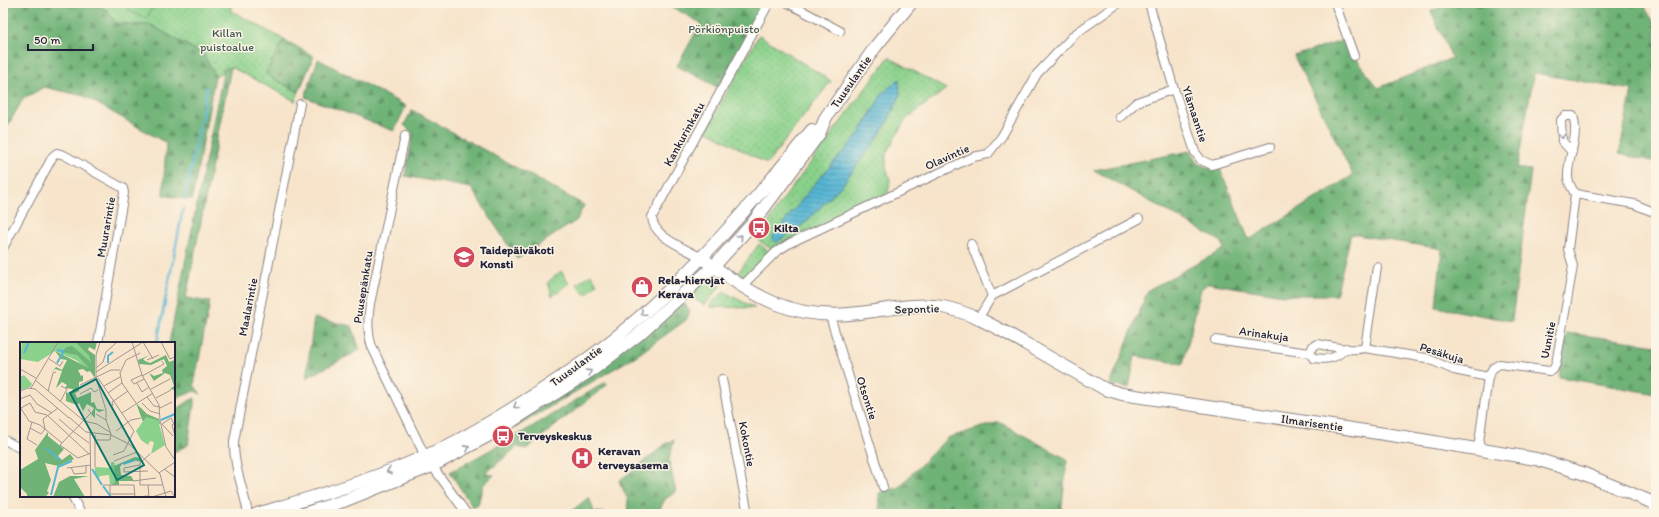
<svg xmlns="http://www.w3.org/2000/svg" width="1659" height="517" font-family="Itim,sans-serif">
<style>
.grass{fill:url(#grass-dots);stroke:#567a63;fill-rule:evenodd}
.forest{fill:url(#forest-firs);stroke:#486a59}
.garden{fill:#8ad18b;stroke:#567a63}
.water{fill:url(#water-rules);stroke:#3c6c88}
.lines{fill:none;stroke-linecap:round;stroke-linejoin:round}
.stream{stroke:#56b6d4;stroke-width:2.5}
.street-casing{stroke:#8c8383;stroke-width:10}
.secondary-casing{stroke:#8c8383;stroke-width:14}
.street{stroke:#fff;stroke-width:8}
.secondary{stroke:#fff;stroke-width:12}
.oneway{stroke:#9c9ca7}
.labels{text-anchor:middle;stroke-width:3;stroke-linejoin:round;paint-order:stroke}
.park-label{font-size:12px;fill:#415753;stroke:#fcf5e5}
.street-label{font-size:12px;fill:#22223b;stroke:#fcf5e5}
.poi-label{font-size:12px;font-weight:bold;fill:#22223b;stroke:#fcf5e5;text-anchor:start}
.inset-river{fill:none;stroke:#56b6d4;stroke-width:2}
.inset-road{fill:none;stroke:#a29691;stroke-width:1}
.view{fill:#0f766e;fill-opacity:0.15;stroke:#0f766e;stroke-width:2}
.inset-edge{fill:none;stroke:#22223b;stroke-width:2}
</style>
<defs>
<pattern id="grass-dots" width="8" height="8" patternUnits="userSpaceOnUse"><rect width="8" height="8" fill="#8ad18b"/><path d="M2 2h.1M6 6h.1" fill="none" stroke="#77b379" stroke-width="1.8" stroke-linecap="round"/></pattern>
<pattern id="forest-firs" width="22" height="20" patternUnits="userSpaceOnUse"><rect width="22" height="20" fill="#6fb377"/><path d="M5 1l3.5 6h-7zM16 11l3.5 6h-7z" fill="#5b9163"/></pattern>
<pattern id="water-rules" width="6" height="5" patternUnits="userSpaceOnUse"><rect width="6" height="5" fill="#56b6d4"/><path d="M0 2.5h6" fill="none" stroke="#4794ad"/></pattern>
</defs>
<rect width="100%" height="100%" fill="#fcf5e5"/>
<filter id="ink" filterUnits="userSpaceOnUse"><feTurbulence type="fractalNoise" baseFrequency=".025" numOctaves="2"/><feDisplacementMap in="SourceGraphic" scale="8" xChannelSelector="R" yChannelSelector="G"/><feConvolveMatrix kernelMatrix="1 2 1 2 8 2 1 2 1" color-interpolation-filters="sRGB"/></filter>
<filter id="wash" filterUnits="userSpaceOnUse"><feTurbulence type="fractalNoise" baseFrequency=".012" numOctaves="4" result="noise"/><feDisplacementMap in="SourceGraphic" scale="16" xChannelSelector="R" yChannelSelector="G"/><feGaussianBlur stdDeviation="0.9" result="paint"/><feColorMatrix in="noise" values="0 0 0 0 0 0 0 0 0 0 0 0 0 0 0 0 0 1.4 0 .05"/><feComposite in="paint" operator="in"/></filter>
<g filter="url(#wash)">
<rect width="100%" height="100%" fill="#f7e4cb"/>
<!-- grass -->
<g class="grass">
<path d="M90,3H233L230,10L314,56L295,101L231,67L215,76L204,55L151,25L116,24L107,10Z"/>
<path d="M759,35L831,81L767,164L706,130Z"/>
<path d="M889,57L946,89L905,120L886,154V167L890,180L888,193L776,252L758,240L779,205ZM899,79L900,96L887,123L876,140L842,185L772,239L812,187L860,133L870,114Z"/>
<path d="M759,244L770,252C762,263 756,274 743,277L737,274Z"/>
<path d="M561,271L569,284L552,296L548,282Z"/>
<path d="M591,274L597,284L587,294H584L577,284Z"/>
<path d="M708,279L717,281L720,287L705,305L693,299L690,292L701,283Z"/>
<path d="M724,292L755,308L711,307L710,304Z"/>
</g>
<!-- forest -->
<g class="forest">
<path d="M3,3H90L107,10L116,24L151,25L204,55L215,76L192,200L163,195L166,143L84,96L44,87L23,99L3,134Z"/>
<path d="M665,3H766L719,88L677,66L701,23Z"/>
<path d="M1450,3H1652L1645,8L1656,25V162L1619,154L1632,90L1534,73L1517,168L1531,170L1512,321L1436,307L1442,249L1351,234L1336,295H1283L1208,283L1201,289L1183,364L1135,356L1129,388L1110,385L1148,290L1224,249L1222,242L1094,170L1190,151L1197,163L1211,169L1219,166L1249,240L1353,175L1294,56L1345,40L1363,69L1378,88L1452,58L1431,11Z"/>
<path d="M283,41L313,58L298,92L265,74Z"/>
<path d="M318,59L406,106L394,131L305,97Z"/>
<path d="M231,67L186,298L210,302L194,385L201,394L195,391L174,399V343H169L224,69Z"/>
<path d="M412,110L584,205L577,220L517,259L471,188L405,176L413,134L404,125Z"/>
<path d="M681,303L686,305L690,312L686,320L639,354L516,427L514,426Z"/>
<path d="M314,318L352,326L360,350L306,378Z"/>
<path d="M1567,333L1656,345V394L1559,377Z"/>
<path d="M606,382L607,385L526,449L517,447L485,474L494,475L483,485L478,505L473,508L450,472L523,432Z"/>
<path d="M195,398L188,445L174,452V411L189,401Z"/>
<path d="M999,422L1067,459L1061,514H880L879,493L899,487L947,438Z"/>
<path d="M674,440L669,460L676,492L665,499L659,511L650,514H627L628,500L619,481L667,443Z"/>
<path d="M589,497L594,512L610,514H568Z"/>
</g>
<!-- garden -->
<path class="garden" d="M130,3H155L146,19L127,9Z"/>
<!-- water -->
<path class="water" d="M899,79L900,96L887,123L876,140L842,185L805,223L777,242L771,239L812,187L860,133L882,94Z"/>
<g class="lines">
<!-- stream -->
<g class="stream">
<path d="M185,199L207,88"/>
<path d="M157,343L183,209"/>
</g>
</g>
</g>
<g filter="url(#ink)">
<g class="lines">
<!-- street casing -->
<g class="street-casing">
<g id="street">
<path d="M788,3L840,31"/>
<path d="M1149,3L1174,89L1195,152L1201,160L1212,165L1270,147"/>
<path d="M1335,3L1354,56"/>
<path d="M1120,117L1137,102L1174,89"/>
<path d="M405,136L370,304C368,320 367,332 372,347L425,456L467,514"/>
<path d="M1572,152L1562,141L1561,120L1565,116H1573C1580,136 1567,158 1568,177C1568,183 1573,190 1575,194"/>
<path d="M1575,194L1634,204L1656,213"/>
<path d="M971,244L992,296"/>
<path d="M3,248L53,156L57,153L64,155L123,188L124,193L98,343"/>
<path d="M702,258C687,249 652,237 652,217L769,3"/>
<path d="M743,285L776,252L790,243L973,157L988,154L1002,136L1037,74L1075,34L1119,3"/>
<path d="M830,316L883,487"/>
<path d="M978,319L992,296L1139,219"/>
<path d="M1215,340L1310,353"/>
<path d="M1346,348C1336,359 1327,360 1313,358L1310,353L1313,346L1317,344C1332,346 1350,352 1365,348L1426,358L1454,370L1488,377"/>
<path d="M1365,348L1377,267"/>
<path d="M722,379L748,514"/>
<path d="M3,439L21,449"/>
<path d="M1478,449L1488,377L1493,368L1500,364L1549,371L1553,370L1556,364L1573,266L1568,249L1575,194"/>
<path d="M72,496L81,514"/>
<path d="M248,514C244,489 233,466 234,441L300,104"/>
<path d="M1652,514L1656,503"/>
</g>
</g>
<!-- secondary casing -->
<g class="secondary-casing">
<g id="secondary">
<path d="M702,258C753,296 793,322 859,313C885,310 918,302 943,307C973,313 999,329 1026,344C1052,359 1078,374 1105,389L1122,394L1404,437L1536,459L1582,473L1656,504"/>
<path d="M257,514C320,495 384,477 443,448C468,436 492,421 515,407C551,385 587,361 620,334C692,274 753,203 812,130"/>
<path d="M304,514L346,500L432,466L493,433L595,368L638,335L714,266L752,224L819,134L826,117L876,46L911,3"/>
</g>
</g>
<!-- street -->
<use href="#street" class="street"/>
<!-- secondary -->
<use href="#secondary" class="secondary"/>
</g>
<!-- one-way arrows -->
<defs><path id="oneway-chevron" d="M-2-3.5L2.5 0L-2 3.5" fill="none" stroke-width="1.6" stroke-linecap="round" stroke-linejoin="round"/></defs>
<g class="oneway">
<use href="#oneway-chevron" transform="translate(1562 136) rotate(82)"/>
<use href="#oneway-chevron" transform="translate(740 237) rotate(-49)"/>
<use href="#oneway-chevron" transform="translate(643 313) rotate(138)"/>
<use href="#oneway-chevron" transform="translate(589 372) rotate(-33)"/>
<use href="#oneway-chevron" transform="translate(516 406) rotate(148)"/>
<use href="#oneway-chevron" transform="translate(467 448) rotate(-29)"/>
<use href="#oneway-chevron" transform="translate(389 471) rotate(161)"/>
</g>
</g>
<!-- icons -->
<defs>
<g id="bus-disc" transform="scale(1.15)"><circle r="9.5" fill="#d1495b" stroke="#fcf5e5"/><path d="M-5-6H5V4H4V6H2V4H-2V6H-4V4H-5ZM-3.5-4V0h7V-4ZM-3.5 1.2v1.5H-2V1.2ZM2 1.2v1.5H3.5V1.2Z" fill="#fff"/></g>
<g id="school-disc" transform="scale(1.15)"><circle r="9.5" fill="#d1495b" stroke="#fcf5e5"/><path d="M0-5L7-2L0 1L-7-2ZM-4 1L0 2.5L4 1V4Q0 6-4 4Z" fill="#fff"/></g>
<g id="shop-disc" transform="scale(1.15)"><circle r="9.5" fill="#d1495b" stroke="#fcf5e5"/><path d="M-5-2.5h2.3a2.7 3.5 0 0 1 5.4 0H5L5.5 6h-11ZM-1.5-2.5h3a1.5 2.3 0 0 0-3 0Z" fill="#fff"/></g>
<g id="hospital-disc" transform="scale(1.15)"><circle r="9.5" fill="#d1495b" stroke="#fcf5e5"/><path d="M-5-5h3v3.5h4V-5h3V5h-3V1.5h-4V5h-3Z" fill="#fff"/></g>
</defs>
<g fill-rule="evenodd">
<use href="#bus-disc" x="759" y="228"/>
<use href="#school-disc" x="464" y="257"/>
<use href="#shop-disc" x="642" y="287"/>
<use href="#bus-disc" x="503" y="436"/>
<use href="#hospital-disc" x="582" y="458"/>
</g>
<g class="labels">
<!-- park labels -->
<g class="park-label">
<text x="724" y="33">Pörkiönpuisto</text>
<text x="227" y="37">Killan<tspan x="227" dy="14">puistoalue</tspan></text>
</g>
<!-- street labels -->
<g class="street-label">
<text transform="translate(851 82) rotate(-55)" y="4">Tuusulantie</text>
<text transform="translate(1195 114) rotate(72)" y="4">Ylämaantie</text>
<text transform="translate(684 134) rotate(-61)" y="4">Kankurinkatu</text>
<text transform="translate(947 157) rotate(-24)" y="4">Olavintie</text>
<text transform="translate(106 227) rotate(-80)" y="4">Muurarintie</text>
<text transform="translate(363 287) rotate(-81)" y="4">Puusepänkatu</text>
<text transform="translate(248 307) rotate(-79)" y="4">Maalarintie</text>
<text transform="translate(917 309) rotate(-2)" y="4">Sepontie</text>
<text transform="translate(1264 334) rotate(8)" y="4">Arinakuja</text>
<text transform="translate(1548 340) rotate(-79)" y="4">Uunitie</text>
<text transform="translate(1442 353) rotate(17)" y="4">Pesäkuja</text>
<text transform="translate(576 366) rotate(-36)" y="4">Tuusulantie</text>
<text transform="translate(867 398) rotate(72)" y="4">Otsontie</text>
<text transform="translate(1312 423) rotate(8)" y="4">Ilmarisentie</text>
<text transform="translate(747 444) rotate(79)" y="4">Kokontie</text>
</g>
<!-- poi labels -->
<g class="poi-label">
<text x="774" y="232">Kilta</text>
<text x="480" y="254">Taidepäiväkoti<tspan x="480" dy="14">Konsti</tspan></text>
<text x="658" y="284">Rela-hierojat<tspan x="658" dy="14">Kerava</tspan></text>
<text x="518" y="440">Terveyskeskus</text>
<text x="598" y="455">Keravan<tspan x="598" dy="14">terveysasema</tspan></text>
</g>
</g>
<!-- overview -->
<g transform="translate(20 342)">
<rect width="155" height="155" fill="#f7e4cb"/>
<path d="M2,0H55L69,14L72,20L70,26H66L56,18L35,9L18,20L0,17ZM4,33L12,42L10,45L0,48V35ZM91,120H94L95,124V142H90L89,133L80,134L78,138L72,127L75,129V125L91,126Z" fill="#8ad18b"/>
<path d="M55,0H77L75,8L69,5L68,8L75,13V36L70,29L67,30L63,27L58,28L61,34L63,33V39L59,40V49L55,51L57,56L71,50V61L74,60L77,67L85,68L79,70L75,67V76L71,72L74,66L67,62L63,69L59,61L57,63L46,59V50L50,52L53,47L45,46L47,43L42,40L36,46L42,29L35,27L31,31L36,25L42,28L47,18L41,17L35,9L69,26L57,13L41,10L47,5L52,4L71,20L69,14ZM130,13L123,17L125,19L130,21L146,13L149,20L155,18V48L150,47L154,44L150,33L145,31L134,39L129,31L134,34L143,31L142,28L147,24L144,17L131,23L119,22L118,18ZM116,61L127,72L139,77L140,82L123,80ZM28,90V94L44,107L38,114L42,118L50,112L54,117L38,124L25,121L31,138L27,149L29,151L25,155H7V152L0,145V128L18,117L15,108ZM115,115L120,116L121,120L113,118L102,122L100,125L101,133L111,134L114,139H99V143H90L95,141L94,124ZM50,134H69L54,137L65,155H33L39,140Z" fill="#6fb377"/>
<path d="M126,75L138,78L145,103L131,112L134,100L130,99L128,103L121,98L116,89Z" fill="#8ad18b"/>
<path class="inset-river" d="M37,8L44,9L37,21M4,11L9,0M88,21V14L93,10M141,78L155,72M26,106L40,118M103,122L115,118M72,127L82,143M83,144L91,155M31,153L38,125L52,119"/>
<path class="inset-road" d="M80,0L76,13V36L86,68V78M112,0L122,33L139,63L140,78L146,105L155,118M123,0L133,17M141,0L150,17L155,15M29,17L40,24L43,19M127,18L139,13M76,26L83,20L86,10L97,0M0,27L16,36M76,30L123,0M122,33L111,38L114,42L124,37M122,34L144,22L142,19M78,36L114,89L104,109L93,113M15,38L64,79L77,82L91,91M117,41L122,50L129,45M60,43L91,28H100M84,44L100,35M11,46L38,0M131,47L150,37M0,49L8,46L15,47L49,76M28,49L33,31L36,30M88,51L102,41M60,52L71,46L74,50L78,48M127,55L134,64L140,65M136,56L151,48M0,57L10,53L17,62L32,71M40,60L47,47L41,44M116,61L102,41L100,31L106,18L120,11M122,61L130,69L140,72M93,64L92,60L108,49M0,65L9,79L20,83L42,101M1,66L10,61L15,70L27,73L69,112M140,66L152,60M68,67L71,71L40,103L58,116L71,111M102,71L133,51M49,75L66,90L91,93L109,102L140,132L146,155M39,77L54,90M12,80L7,97L17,103M155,81L152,83L155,94M10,86L21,92L25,87M25,87L23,77L38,66M96,89L111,78L121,76M54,90L69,101M70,91L71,155M153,94L142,82L151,76L155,84M75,98H90L91,92L86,78L76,72M130,112L120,121V143H142M94,119L117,110M120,123L104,126V130L128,129M51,125L54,132L66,131V123M75,125V93M47,126L71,123M144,127L155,135M139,131L155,120M113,139L136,136M83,143H114L115,155M90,143V152H115M128,143L129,155M116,155L128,154M132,155L151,149L155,155"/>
<path class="view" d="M76,37L124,123L97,138L50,51Z"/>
<rect width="155" height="155" class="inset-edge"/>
</g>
<!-- margin -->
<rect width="1659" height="517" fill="none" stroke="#fcf5e5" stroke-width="16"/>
<!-- scale -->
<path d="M28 44v6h65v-6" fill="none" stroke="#22223b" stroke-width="2"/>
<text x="34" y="44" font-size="12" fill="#22223b" stroke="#fcf5e5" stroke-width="3" paint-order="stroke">50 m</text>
</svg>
